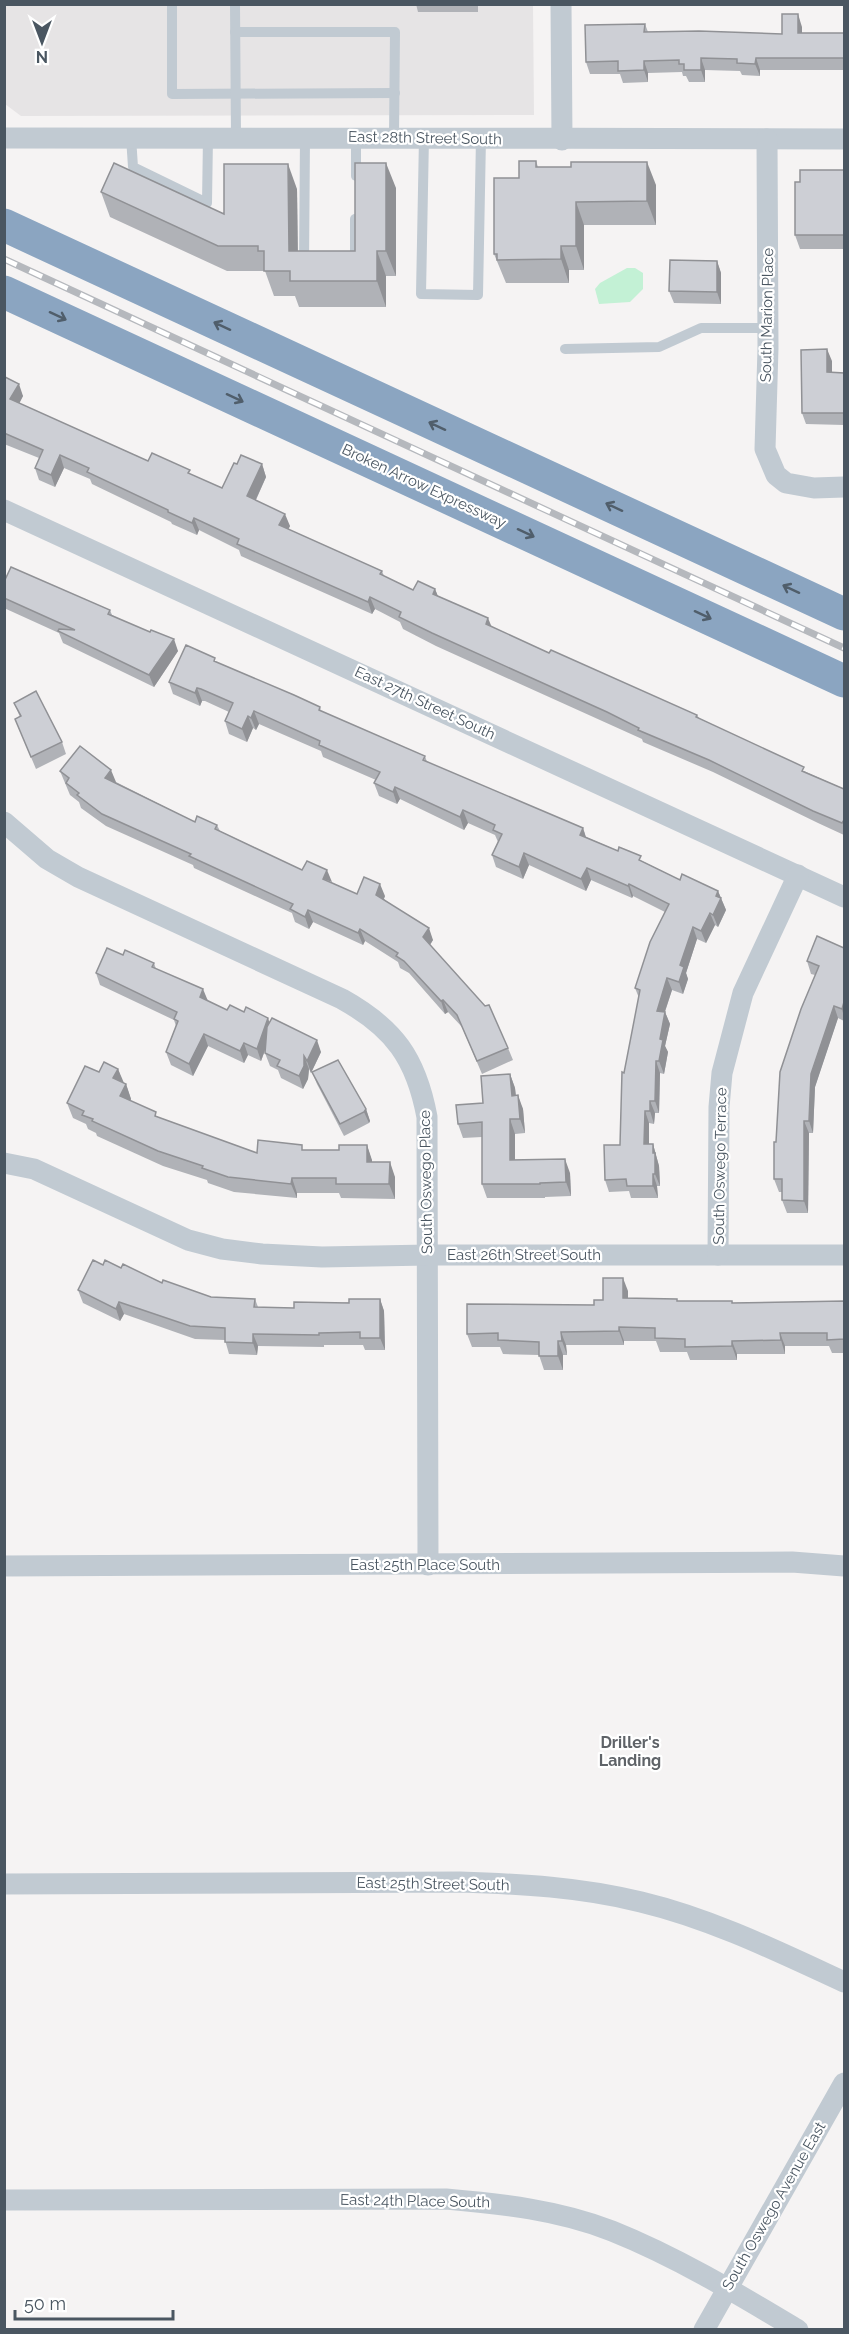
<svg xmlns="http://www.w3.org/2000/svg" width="849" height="2334" font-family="Raleway,sans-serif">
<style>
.education{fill:#e6e4e5}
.green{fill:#c3f1d5}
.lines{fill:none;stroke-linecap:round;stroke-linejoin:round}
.lane{stroke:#c1cad2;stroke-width:10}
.street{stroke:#c1cad2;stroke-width:21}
.highway{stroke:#8ba5c1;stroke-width:33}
.rail-casing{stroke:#b5b8bd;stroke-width:7}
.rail{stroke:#fff;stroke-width:4.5;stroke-dasharray:14;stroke-linecap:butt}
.wall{fill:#b0b2b7}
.shaded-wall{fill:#909195}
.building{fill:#cdcfd5;stroke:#909195;stroke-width:1.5}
.oneway{stroke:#505e6b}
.labels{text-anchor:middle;stroke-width:4.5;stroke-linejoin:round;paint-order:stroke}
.street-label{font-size:15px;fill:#4a5661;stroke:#fff}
.neighbourhood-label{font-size:16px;font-weight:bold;fill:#5f6368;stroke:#fff}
</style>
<rect width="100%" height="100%" fill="#f5f3f3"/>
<!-- education -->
<path class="education" d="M5,5H533L534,115L21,116L5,104Z"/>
<!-- green -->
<path class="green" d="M627,268H635L643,273V289L630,302L599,304L595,289L600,283Z"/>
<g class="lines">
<!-- lane -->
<g class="lane">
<path d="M172,4V94L395,93"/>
<path d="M235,4L236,137"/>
<path d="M235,32H395L394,137"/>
<path d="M131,137L133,167L207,203L208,137"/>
<path d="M424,137L421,294L478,295L481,138"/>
<path d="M356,176V137"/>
<path d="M355,263V219"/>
<path d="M304,265L305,137"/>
<path d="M565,349L659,347L701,328H767"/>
</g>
<!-- street -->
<g class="street">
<path d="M561,4L562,140"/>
<path d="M4,138C285,136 564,139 844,139"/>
<path d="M767,139L768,348L765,449L776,475L786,483L814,488L844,487"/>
<path d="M4,510L844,897"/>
<path d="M4,822L47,859L78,877L342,999C394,1028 416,1058 427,1117L428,1565"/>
<path d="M4,1163L34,1169L188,1240L222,1249L262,1254L322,1257L428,1255H844"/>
<path d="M718,1255L719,1107L722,1073L743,993L798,875"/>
<path d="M4,1566L792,1562L844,1566"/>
<path d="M4,1884L460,1882C521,1884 581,1887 641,1902C712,1919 779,1952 844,1982"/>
<path d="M4,2200L446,2199C502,2204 559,2210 612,2231C677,2257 738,2294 798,2330"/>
<path d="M704,2330L844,2083"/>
</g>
<!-- highway -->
<g class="highway">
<path d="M4,225L844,614"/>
<path d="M4,292L844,681"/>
</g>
<!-- rail casing -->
<g class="rail-casing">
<path id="rail" d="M4,259L844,648"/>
</g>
<!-- rail -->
<use href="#rail" class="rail"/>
</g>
<!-- wall -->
<g class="wall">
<path d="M416,4H478V12H418Z"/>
<path d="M645,24L648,32L782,34L802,27V33H844V70H760V76L742,75L740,71L705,70V82H689L686,76H683L682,72L648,73V82L623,83L620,74H590L586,62Z"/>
<path d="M536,161L538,167L656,185V225H584V270H569V283H506L494,254L519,178Z"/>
<path d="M844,170V249H800L795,235L800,182Z"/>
<path d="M396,188V276H386V307H299L295,296H274L265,271H227L110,217L101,192L224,214L297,189L298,251H355Z"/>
<path d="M717,261L721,273V304L674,303L669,291Z"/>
<path d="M832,361V372L844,373V425L806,424L802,413Z"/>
<path d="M5,377L23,396L19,403L148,461L192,475L222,488L237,464H262L266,477L256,500L290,526L288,529L382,571L384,576L413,590L435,589L438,597L491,627L549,653L697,715L699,718L806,772L844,789V835L818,823L713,772L643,742L642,739L611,725L436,646L403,629L400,622L375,609L372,614L241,556L239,550L199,530L197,535L172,524L171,522L92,484L90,479L64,468L55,487L39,480L35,468L39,458L4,444Z"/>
<path d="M4,582L110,610L112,615L178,651L154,687L63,643L59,633L4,608Z"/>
<path d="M216,662L320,707L321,711L425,756L427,762L583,828L586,837L642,861L680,880L718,891L726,910L718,927L715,925L706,943L697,939L686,973L688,979L683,994L672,990L665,1012L670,1024L665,1046L668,1052L664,1074L660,1073L659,1113H655L654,1124L649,1123V1144H653L659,1166L660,1186H657L658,1198H631L629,1191L609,1192L605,1180L620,1145L624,1073L639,998L635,988L665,912L633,896L632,898L591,880L586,891L529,865L523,879L496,867L492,855L498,842L495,835L468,823L464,830L400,799L397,804L379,796L374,783L376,780L323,757L321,751L259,724L256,730L253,728L247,742L229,734L225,721L229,712L205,701H202L200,706L173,694L169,682Z"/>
<path d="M14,703L62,742L66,754L36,769L15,719L20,717Z"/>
<path d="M60,771L116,782L195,822L217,825L220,831L302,870L357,894L385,896L384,899L433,940L430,945L508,1048L513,1060L482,1074L462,1027L448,1012L445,1014L409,973L400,968L398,962L365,941L363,945L313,922L309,929L295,922L292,913L194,868L193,865L106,826L81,808L79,802L70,795Z"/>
<path d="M844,948V1021L838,1018L815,1087L813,1133H809L808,1213H787L782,1200V1192H779L774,1179L776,1142L815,975L811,974L807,961Z"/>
<path d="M123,955L154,963L156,969L207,1001L227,1010L270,1022L321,1052L311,1073L309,1069L308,1079L303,1089L281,1078L278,1070L270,1066L265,1053L266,1048L261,1061L248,1055L244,1063L208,1046L193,1076L171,1065L166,1052L176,1026L174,1020L100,985L96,973Z"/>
<path d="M118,1069L123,1083L126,1084L131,1099L130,1101L158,1117L257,1153L304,1150H339L367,1145L372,1162L395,1177V1199L341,1198L339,1193H297V1198L234,1192L208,1183L207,1180L163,1166L97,1136L96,1133L88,1129L86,1124L73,1118L67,1103L99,1072Z"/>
<path d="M312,1072L366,1109L370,1121L369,1123L344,1136L317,1084Z"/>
<path d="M510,1074L515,1088L516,1095L523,1109L525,1133L515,1134V1160L570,1173L571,1196L545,1197V1198H487L482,1184V1137L463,1138L458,1124L483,1103Z"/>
<path d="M103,1265L121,1268L162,1283L211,1297L255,1299L258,1307L294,1308L380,1299L384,1311L385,1350H365L363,1345H324V1347L258,1346L257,1355L229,1354L225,1340L195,1339L124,1314L120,1321L83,1303L78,1290Z"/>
<path d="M628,1291V1298L677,1301H732L733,1303L844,1301V1353H832L829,1346H785V1354H737V1360H690L687,1352H660L656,1341H624V1345H566L567,1355H563V1370H544L539,1355L503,1354L500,1347H472L467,1334L594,1305L603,1300Z"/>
</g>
<!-- shaded-wall -->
<g class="shaded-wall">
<path d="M798,14L802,27V45L798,33Z"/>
<path d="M701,58L705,70V82L701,70Z"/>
<path d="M756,58L760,70V76L755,64Z"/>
<path d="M644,61L648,73V82L644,70Z"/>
<path d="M647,162L656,185V225L647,201Z"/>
<path d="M386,163L396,188V276L386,251Z"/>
<path d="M288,164L297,189L298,277L289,251Z"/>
<path d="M576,202L584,225V270L576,246Z"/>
<path d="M561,246L569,270V283L561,259Z"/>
<path d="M377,251L386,276V307L377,281Z"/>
<path d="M717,261L721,273V304L717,292Z"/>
<path d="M827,349L832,361V384L827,372Z"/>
<path d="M19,384L23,396L15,412L10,399Z"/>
<path d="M60,455L64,468L55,487L51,475Z"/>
<path d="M262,464L266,477L252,508L247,496Z"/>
<path d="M285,514L290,526L284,538L279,525Z"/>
<path d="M194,518L199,530L197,535L192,523Z"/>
<path d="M435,589L440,601L433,594Z"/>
<path d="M370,597L375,609L372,614L368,602Z"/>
<path d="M488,618L493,630L486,624Z"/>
<path d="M174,639L178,651L154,687L149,675Z"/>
<path d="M197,688L202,701L200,706L195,693Z"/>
<path d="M254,711L259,724L256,730L251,718Z"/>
<path d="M248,716L253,728L247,742L242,729Z"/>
<path d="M111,770L116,782L110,790L105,778Z"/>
<path d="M395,787L400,799L397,804L393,792Z"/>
<path d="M463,810L468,823L464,830L460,817Z"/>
<path d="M583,828L587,841L580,835Z"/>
<path d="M524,853L529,865L523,879L519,867Z"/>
<path d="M587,868L591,880L586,891L581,879Z"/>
<path d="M327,870L332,882L323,879Z"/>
<path d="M380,884L385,896L380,907L376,895Z"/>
<path d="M629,884L633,896L632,898L628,886Z"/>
<path d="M718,891L726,910L718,927L713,915L716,896Z"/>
<path d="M308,910L313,922L309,929L305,917Z"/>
<path d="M710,913L715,925L706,943L701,931Z"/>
<path d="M693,927L697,939L686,973L688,979L683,994L679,982L680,965Z"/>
<path d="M429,928L433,940L427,949L423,937Z"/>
<path d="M360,929L365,941L363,945L358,933Z"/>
<path d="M667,978L672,990L661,1023L657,1011Z"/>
<path d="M203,989L208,1001L200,997Z"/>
<path d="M443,1000L448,1012L445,1014L441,1001Z"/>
<path d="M844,1002V1017L842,1009Z"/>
<path d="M834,1006L838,1018L815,1087L813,1133L809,1121L811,1074Z"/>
<path d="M665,1012L670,1024L665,1046L668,1052L664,1074L659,1061L660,1039Z"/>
<path d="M268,1018L272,1030L261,1061L257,1049Z"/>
<path d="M204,1034L208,1046L193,1076L189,1064Z"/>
<path d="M317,1040L321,1052L311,1073L307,1061Z"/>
<path d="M244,1043L248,1055L244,1063L240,1051Z"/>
<path d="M304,1056L309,1069L308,1079L303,1089L299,1076Z"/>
<path d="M656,1061L660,1073L659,1113L655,1101Z"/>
<path d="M118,1069L124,1083L113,1078Z"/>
<path d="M510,1074L515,1088L517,1110L512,1096Z"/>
<path d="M126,1084L131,1099L126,1111L120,1096Z"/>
<path d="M518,1095L523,1109L525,1133L520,1119Z"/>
<path d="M650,1101L655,1113L654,1124L650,1111Z"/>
<path d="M366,1109L370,1121L369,1123L364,1112Z"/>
<path d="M645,1111L649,1123V1156L644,1144Z"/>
<path d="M510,1119L515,1134V1175L510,1160Z"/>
<path d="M804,1121L809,1133L808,1213L804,1201Z"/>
<path d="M653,1144L659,1166L660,1186L655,1174L653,1153Z"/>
<path d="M367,1145L372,1160V1176L367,1162Z"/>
<path d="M565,1159L570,1173L571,1196L566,1182Z"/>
<path d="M390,1162L395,1177V1199L389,1184Z"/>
<path d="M653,1174L657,1186L658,1198L653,1186Z"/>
<path d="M292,1178L297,1193V1198L291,1184Z"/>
<path d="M623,1278L628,1291V1312L623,1298Z"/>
<path d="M380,1299L384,1311L385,1350L380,1338Z"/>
<path d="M119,1302L124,1314L120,1321L116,1309Z"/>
<path d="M619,1327L624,1341V1345L619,1331Z"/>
<path d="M561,1332L566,1345L567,1355L562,1341Z"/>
<path d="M780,1333L785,1346V1354L781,1340Z"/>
<path d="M253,1334L258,1346L257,1355L253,1343Z"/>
<path d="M558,1341L563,1355V1370L558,1356Z"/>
<path d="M732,1341L737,1354V1360L732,1346Z"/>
</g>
<!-- building -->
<g class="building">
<path d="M782,14H798V33H844V58H756L755,64L737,63V59L701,58V70H684V64H679V60L644,61V70L618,71V61L586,62L585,25L645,24L644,32L699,31L782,34Z"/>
<path d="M519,161H536V167H571V162H647V201L576,202V246H561V259L497,260V254H494V178H519Z"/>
<path d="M114,163L224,214V164H288L289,251H355V163H386V251H377V281H290V271H264V251H258V246H218L101,192Z"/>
<path d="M800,170H844V235H795V182H800Z"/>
<path d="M670,260L717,261V292L669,291Z"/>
<path d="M827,349V372L844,373V413H802L801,350Z"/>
<path d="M5,377L19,384L10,399L148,461L152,453L190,470L188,473L222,488L234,463L237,464L241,455L262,464L247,496L285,514L279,525L382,571L380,574L413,590L418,581L435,589L433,594L488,618L486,624L549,653L551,650L697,715L696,717L804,767L802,771L844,789V821V820L842,823L813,811L709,760L638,730L639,728L607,712L432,633L399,617L401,612L370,597L368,602L237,544L239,539L194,518L192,523L168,512V510L87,472L89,468L60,455L51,475L35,468L43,450L4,433Z"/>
<path d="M11,567L110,610L108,614L150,632L151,630L174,639L149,675L58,631L59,629L75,630L4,598V582Z"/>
<path d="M186,645L215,658L214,661L294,695L320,707L319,710L425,756L423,760L583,828L580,835L618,851L619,847L641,856L639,860L680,880L682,874L718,891L716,896L721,898L713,915L710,913L701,931L693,927L680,965L684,967L679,982L667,978L657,1011L665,1012L660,1039L663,1040L659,1061H656L655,1101H650V1111H645L644,1144H653V1153H655V1174H653V1186H627L626,1179L605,1180L604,1145H620L622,1072L624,1073L640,990L635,988L650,942L669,904L629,884L628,886L587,868L581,879L524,853L519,867L492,855L502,834L493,830L495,825L463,810L460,817L395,787L393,792L374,783L380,772L319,745L320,741L254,711L251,718L248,716L242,729L225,721L233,703L201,689L197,688L195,693L169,682Z"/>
<path d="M36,691L62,742L31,757L15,719L21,716L14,703Z"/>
<path d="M80,746L111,770L105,778L195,822L197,816L217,825L215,829L302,870L307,861L327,870L323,879L357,894L364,877L380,884L376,895L429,928L423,937L485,1006L489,1005L508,1048L477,1061L457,1015L443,1000L441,1001L404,961L396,956L398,953L360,929L358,933L308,910L305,917L290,909L293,904L189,856L191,854L102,814L77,795L79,793L66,783L69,778L60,771Z"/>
<path d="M817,936L844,948V1002L842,1009L834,1006L811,1074L809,1121H804V1201L782,1200V1179H774V1142H776L780,1072L801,1009L819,966L807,961Z"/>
<path d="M107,948L123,955L125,950L154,963L152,967L203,989L200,997L227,1010L230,1005L244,1012L246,1007L268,1018L257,1049L244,1043L240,1051L204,1034L189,1064L166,1052L178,1021L174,1019L177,1012L96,973Z"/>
<path d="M272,1018L317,1040L307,1061L304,1056V1066L299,1076L277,1066L280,1060L265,1053L267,1027Z"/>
<path d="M338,1060L366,1109L364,1112L340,1124L312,1072Z"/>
<path d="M104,1062L118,1069L113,1078L126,1084L120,1096L156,1112L155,1116L257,1153L258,1140L302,1145V1150H339V1145H367V1162H390L389,1184H336V1178H292L291,1184L228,1177L202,1168L203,1166L158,1151L92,1121L93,1119L82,1115L84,1111L67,1103L85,1066L99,1072Z"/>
<path d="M510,1074L512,1096L518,1095L520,1119H510V1160L565,1159L566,1182L540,1183V1184H482V1122L458,1124L456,1105L483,1103L481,1076Z"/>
<path d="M93,1260L103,1265L105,1260L121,1268L123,1264L162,1283L163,1280L211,1297L255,1299L254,1307L294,1308V1302L349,1303V1299H380V1338H360V1332L319,1333V1335L253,1334V1343L225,1342V1328L190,1326L119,1302L116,1309L78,1290Z"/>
<path d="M603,1278H623V1298L677,1299V1301H732V1303L844,1301V1339L827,1340V1333H780L781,1340L732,1341V1346L685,1347V1339L655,1338V1328L619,1327V1331L561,1332L562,1341H558V1356H539V1342L498,1340V1333L467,1334V1304L594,1305V1300H603Z"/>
</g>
<!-- one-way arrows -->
<defs><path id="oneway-shaft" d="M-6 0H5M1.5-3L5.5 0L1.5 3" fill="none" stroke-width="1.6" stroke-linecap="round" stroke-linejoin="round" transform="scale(1.5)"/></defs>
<g class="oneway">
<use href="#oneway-shaft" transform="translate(58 316) rotate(25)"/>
<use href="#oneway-shaft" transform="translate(222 326) rotate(-155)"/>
<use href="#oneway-shaft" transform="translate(235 398) rotate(25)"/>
<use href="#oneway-shaft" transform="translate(437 426) rotate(-155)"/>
<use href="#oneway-shaft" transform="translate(614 507) rotate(-155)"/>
<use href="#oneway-shaft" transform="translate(526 533) rotate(25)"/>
<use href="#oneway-shaft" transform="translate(791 589) rotate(-155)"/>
<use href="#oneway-shaft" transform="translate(703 615) rotate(25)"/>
</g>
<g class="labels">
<!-- street labels -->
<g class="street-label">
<text transform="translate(425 138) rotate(1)" y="5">East 28th Street South</text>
<text transform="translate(767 315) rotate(-89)" y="5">South Marion Place</text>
<text transform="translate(424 486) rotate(25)" y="5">Broken Arrow Expressway</text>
<text transform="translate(425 703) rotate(25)" y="5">East 27th Street South</text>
<text transform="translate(720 1166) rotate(-89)" y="5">South Oswego Terrace</text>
<text transform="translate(426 1182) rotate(-91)" y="5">South Oswego Place</text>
<text x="524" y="1260">East 26th Street South</text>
<text x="425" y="1570">East 25th Place South</text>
<text transform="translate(433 1884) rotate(1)" y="5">East 25th Street South</text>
<text transform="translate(415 2201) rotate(1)" y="5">East 24th Place South</text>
<text transform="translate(774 2206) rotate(-60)" y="5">South Oswego Avenue East</text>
</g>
<!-- neighbourhood labels -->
<g class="neighbourhood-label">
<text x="630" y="1748">Driller's<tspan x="630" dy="18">Landing</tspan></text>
</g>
</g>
<!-- border -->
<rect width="849" height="2334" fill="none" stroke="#4a5661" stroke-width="12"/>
<!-- north arrow -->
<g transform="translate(42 42) rotate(180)" stroke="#ffffff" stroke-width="4.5" paint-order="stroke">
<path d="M0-4.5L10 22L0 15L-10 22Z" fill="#4a5661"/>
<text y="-9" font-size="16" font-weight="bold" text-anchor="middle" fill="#4a5661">N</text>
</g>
<!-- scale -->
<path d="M15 2310v9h158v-9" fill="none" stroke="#4a5661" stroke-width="3"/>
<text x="24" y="2310" font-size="18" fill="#4a5661" stroke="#ffffff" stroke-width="4.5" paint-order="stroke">50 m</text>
</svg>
